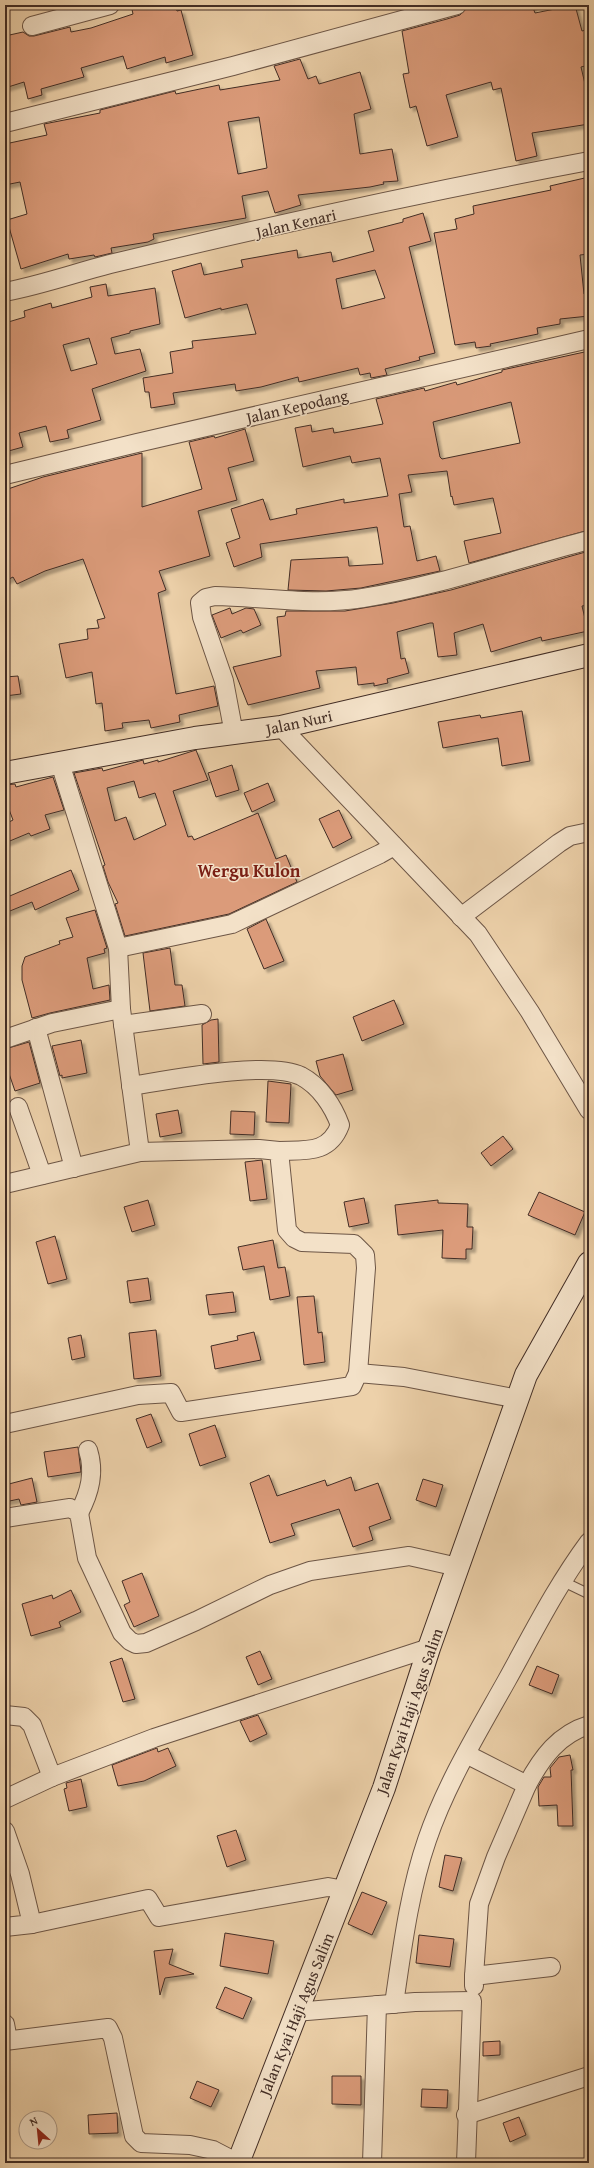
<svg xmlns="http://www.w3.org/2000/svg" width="594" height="2168" font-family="'Gentium Book Plus',serif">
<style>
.building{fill:#db9b7a;stroke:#422d25;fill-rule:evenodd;filter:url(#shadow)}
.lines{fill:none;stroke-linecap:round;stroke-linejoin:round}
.lane-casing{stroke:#6d5646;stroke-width:11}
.street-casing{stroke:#6d5646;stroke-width:20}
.secondary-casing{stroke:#422d25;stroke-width:24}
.lane{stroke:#f3e1c8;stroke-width:9}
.street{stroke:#f3e1c8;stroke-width:18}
.secondary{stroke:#f3e1c8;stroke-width:22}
.labels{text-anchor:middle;stroke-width:3;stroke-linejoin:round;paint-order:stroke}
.street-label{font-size:16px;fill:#422d25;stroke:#f3e1c8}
.quarter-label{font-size:18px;font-weight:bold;fill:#7a1f14;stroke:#f3e1c8}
</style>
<defs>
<filter id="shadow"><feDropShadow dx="3.5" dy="3.5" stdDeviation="1" flood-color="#0004"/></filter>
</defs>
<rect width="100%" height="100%" fill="#edd1aa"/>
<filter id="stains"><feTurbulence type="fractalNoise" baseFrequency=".005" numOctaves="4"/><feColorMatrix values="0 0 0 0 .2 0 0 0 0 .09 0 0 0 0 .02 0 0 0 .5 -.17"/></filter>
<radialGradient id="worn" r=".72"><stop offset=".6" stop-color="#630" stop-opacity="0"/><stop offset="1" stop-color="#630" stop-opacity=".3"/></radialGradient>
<!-- building -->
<g class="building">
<path d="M131,5H175L177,11L181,10L193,55L166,63L165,57L127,69L123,56L81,68L84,77L41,89L42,95L28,99L24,82L5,88V36L23,32L29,36H34L70,27L71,32L91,28L133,14Z"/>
<path d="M484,5H532L535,13L575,5L582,31L589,29V65L581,67L589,101V124L532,133L537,156L516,161L501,88L493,90L491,82L446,95L458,137L427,146L416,106L410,108L403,74L409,73L402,31L447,19L460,15L467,8Z"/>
<path d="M300,59L308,79L316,76L319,84L360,72L371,109L354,114L360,154L392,149L398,181L383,182L384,184L370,187L298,195L301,205L275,213L268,191L242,196L246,218L153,234L154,239L148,242L111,248L112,253L95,257L94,255L69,259L68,254L21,269L7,220L27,214L20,182L5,185V144L47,135L44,124L100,113V110L175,91L176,94L219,85L220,90L280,80L274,66ZM259,117L267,168L238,174L228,122Z"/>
<path d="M589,177V254L580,255L584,294L589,293V316L560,319V324L537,328L538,334L490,344L491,346L476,348L475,342L455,345L434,233L457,229L455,219L474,214L473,206L551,190L550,186Z"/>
<path d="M423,213L431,241L409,247L435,353L419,357L420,360L385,369L387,375L371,378L370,373L360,375L358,368L299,382L298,377L261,387L236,391L235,384L173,393L175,404L151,408L149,392H145L143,378L173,373L170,352L193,348L192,341L256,334L247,304L221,310V308L185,318L172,271L201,263L204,275L243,267L241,260L297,250L298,258L331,252L333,262L374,251L368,231L403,222V219ZM375,270L385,298L342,309L336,279Z"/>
<path d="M106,284L108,296L155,288L160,324L130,331V333L111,338L115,354L140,349L146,371L92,389L101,420L67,430L69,438L50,442L46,426L19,433L23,447L5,452V323L25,317L24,311L51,303L52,308L92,297L90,287ZM89,338L97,364L71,371L63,345Z"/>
<path d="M589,351V530L469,563L464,541L501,533L493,498L454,505L452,496L451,497L447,471L408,475L412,492L399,494L404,527L410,526L417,561L436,556L440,571L361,588L326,591L288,590L291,560L348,557L349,566L383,564L377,527L260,544L262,557L234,567L226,543L240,538L231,509L263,499L270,520L297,514L296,509L344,499V503L388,496L380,458L352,463L350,456L303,467L295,428L311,425L312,432L333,428L334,433L383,424L376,399L424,388L425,391L456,382L457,385L502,372V370ZM511,402L520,443L442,459L440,457L433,422Z"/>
<path d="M245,429L254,461L228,468L237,500L198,511L210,556L159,571L166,590L158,593L176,694L214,686L218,706L179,715L180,722L151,728L149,720L122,723L123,728L105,731L102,703L96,704L92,672L66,678L59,644L88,639L87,629L99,628L97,620L105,618L83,559L45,571L17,584L13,577L5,581V490L43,477L142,453V507L202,489L189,442L214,436L215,438Z"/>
<path d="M589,551V605L582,606L588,631L542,641L541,637L491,652L483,624L454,633L457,655L438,657L433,623H430L397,632L401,659L405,658L409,673L387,679L388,683L374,686V683L358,685L356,667L316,671L320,688L248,705L233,667L281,656L277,617L285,616L286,611H345L393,603L451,590Z"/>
<path d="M230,608L232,614L246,608L254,609L261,625L243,633L241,630L221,638L212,615Z"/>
<path d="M18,676L21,694L5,696V677Z"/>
<path d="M522,711L530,761L502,766L498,738L443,748L438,722L480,715L481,718Z"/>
<path d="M196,750L208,780L173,791L188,837L192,836L194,840L258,813L276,859L286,855L297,882L229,914L125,936L115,904L118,903L108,882L103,866L105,865L74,773L102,768L103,771L143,760L144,764L158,760V762ZM134,781L139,798L155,793L166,825L134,840L126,817L115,821L107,788Z"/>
<path d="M232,765L239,790L216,797L208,773Z"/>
<path d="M53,777L64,810L45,815L50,829L31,836L29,833L5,843V824L13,820L5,799V785L15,784L16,787Z"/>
<path d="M268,783L275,801L252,812L244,793Z"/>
<path d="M339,810L352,838L333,848L319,819Z"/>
<path d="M71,870L79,890L35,910L32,902L5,913V898Z"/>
<path d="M95,910L107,948L104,949L105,953L87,958L93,989L109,985L110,1000L50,1013L32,1018L22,980V966L25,957L60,944L59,941L73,937L66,918Z"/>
<path d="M266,919L284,961L264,969L247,929Z"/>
<path d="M170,948L175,985H182L185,1006L150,1011L143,953Z"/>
<path d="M394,1000L404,1024L362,1041L353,1017Z"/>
<path d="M218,1019L219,1062L203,1064L202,1025L211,1020Z"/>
<path d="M81,1040L87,1073L62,1078V1075L60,1076L52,1046Z"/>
<path d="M29,1042L40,1083L15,1091L5,1062V1049Z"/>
<path d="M343,1054L353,1090L336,1095L320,1076L316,1061Z"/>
<path d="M268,1081L291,1084L289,1123L266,1122Z"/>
<path d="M178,1110L182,1133L160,1137L156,1114Z"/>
<path d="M231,1111L255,1112L254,1135L230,1134Z"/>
<path d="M503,1136L513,1149L491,1166L481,1153Z"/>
<path d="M262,1160L267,1199L250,1201L245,1162Z"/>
<path d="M539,1192L585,1212L575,1235L528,1215Z"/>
<path d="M364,1198L369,1223L349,1227L344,1202Z"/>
<path d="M148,1200L155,1225L132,1232L124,1207Z"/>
<path d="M438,1200V1203L468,1204L467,1227H473L472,1249H466V1259L442,1258L443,1230L398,1235L395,1205Z"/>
<path d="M55,1236L67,1279L48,1284L36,1242Z"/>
<path d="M273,1240L278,1268L285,1267L290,1296L270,1300L264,1266L243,1270L238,1247Z"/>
<path d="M148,1278L151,1300L130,1303L127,1281Z"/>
<path d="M233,1292L236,1312L209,1315L206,1295Z"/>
<path d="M314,1296L318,1333L322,1332L325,1362L304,1365L297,1297Z"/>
<path d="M156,1330L161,1376L134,1379L129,1333Z"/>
<path d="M254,1332L261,1360L215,1369L211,1346L238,1340L237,1336Z"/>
<path d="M81,1335L85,1357L72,1360L68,1338Z"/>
<path d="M151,1414L162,1442L147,1448L136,1419Z"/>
<path d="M215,1425L226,1457L200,1466L189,1434Z"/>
<path d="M78,1447L81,1472L48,1477L44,1452Z"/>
<path d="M269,1475L277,1496L325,1480L327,1486L351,1477L355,1491L378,1483L391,1519L369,1527L373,1540L353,1547L339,1509L291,1524L295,1535L270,1543L250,1483Z"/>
<path d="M32,1478L37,1502L21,1505L19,1499L5,1502V1485Z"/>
<path d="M423,1479L443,1485L436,1507L416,1500Z"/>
<path d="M142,1573L159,1616L134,1627L124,1605L130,1602L122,1581Z"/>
<path d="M71,1590L81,1612L59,1622L61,1627L31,1636L22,1604L52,1595L53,1599Z"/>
<path d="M260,1651L272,1679L258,1685L246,1657Z"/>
<path d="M122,1658L135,1699L123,1702L110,1662Z"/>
<path d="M537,1666L559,1675L552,1694L529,1685Z"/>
<path d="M258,1715L267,1734L250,1742L240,1721Z"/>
<path d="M157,1748L158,1752L168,1748L176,1766L144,1781L118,1786L112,1765Z"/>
<path d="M570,1755L573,1770H571L573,1826H558L557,1805L539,1806L538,1787L544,1777H551L550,1768L559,1757Z"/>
<path d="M81,1779L87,1807L69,1811L64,1789L67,1788L66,1783Z"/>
<path d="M236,1830L246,1860L227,1867L217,1836Z"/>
<path d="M445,1855L462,1858L453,1891L439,1887Z"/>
<path d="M362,1892L387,1902L372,1935L348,1924Z"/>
<path d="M225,1933L274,1941L268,1974L220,1966Z"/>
<path d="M419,1935L454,1939L450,1967L416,1963Z"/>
<path d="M173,1949L169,1964L194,1974L165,1978L160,1995L154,1951Z"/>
<path d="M225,1987L252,1998L243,2019L216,2008Z"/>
<path d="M500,2041V2055L483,2056V2042Z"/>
<path d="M332,2076H361V2105L332,2104Z"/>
<path d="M197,2081L219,2090L211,2107L190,2098Z"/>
<path d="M422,2089L448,2090L447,2108L421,2107Z"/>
<path d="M117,2113L118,2133L89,2134L88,2115Z"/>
<path d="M519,2117L526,2135L510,2142L503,2123Z"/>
</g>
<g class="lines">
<!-- lane casing -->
<g class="lane-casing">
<path id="lane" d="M562,1581L589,1594"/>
</g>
<!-- street casing -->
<g class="street-casing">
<g id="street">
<path d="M32,26L110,5"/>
<path d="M5,123L233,66L457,5"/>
<path d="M5,292C41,285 75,273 110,264C269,226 429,191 589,161"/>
<path d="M5,475L137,443L589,339"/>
<path d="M281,727L478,934L530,1012L589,1110"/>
<path d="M234,734L224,681L202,617L200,603L206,598L215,596C264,597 314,606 363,598C439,586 515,559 589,540"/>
<path d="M60,763L118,948L121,1009L140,1152"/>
<path d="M461,917L559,843L570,836L589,832"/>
<path d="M118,948L232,924L380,854L394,846"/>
<path d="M123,1025L202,1014"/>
<path d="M36,1028L74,1168"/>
<path d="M5,1039L52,1023L121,1009"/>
<path d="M131,1086C169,1080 268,1060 301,1076C320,1086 333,1106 340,1125C329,1154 306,1150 279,1151"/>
<path d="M18,1107L42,1175"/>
<path d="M5,1184L140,1152L259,1149L279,1151L287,1230L294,1238L302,1242L354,1244L365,1255L366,1268L358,1373"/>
<path d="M5,1424L138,1395L171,1393L181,1412L352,1386L358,1373L404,1377L518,1399"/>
<path d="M79,1513C90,1492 95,1472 88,1450"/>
<path d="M5,1518L70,1508L79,1513L87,1558L122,1633L130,1641L136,1644L146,1643L196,1621L270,1585L310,1571L409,1556L458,1567"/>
<path d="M5,1715L24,1717L32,1725L52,1777L154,1738L429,1648"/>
<path d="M466,1754L527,1785L496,1857L479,1904L474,1976"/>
<path d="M527,1785C542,1757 559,1734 589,1725"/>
<path d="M5,1799L52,1777"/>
<path d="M5,1831L20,1874L32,1924L5,1927"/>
<path d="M32,1924L148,1899L159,1917L328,1887L345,1890"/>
<path d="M474,1986V1976L551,1967"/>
<path d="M394,2004C402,1950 409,1892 427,1840C446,1784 478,1732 507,1680C533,1633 557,1585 589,1542"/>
<path d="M295,2012L415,2002L472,2001L466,2163"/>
<path d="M5,2024L8,2040"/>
<path d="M5,2041L108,2028L113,2038L134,2136L141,2143L190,2145L213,2150L238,2163"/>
<path d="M466,2115L589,2076"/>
<path d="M372,2163L377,2005"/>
</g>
</g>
<!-- secondary casing -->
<g class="secondary-casing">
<g id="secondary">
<path d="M5,773L195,738L281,727L589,655"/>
<path d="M238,2163L384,1788L429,1648L526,1375L589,1263"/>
</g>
</g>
<!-- lane -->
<use href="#lane" class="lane"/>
<!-- street -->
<use href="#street" class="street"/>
<!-- secondary -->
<use href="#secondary" class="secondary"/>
</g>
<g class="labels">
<!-- street labels -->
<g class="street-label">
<text transform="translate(296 223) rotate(-13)" y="6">Jalan Kenari</text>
<text transform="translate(297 406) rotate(-13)" y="6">Jalan Kepodang</text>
<text transform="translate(299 722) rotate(-12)" y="6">Jalan Nuri</text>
<text transform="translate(409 1711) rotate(-71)" y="6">Jalan Kyai Haji Agus Salim</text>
<text transform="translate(296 2014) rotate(-68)" y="6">Jalan Kyai Haji Agus Salim</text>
</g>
<!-- quarter labels -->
<g class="quarter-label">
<text x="249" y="877">Wergu Kulon</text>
</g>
</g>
<!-- margin -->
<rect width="594" height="2168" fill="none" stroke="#edd1aa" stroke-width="20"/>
<rect x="6" y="6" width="582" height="2156" fill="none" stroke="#422d25" stroke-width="2"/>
<rect x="10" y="10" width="574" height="2148" fill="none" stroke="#422d25"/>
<!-- north arrow -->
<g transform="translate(38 2130) rotate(333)"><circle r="19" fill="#f3e1c8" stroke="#ac9987"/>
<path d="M0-3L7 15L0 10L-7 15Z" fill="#8f2418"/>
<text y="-6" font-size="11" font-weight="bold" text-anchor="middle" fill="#422d25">N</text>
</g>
<rect width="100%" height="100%" filter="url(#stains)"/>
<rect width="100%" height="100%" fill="url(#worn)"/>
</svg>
